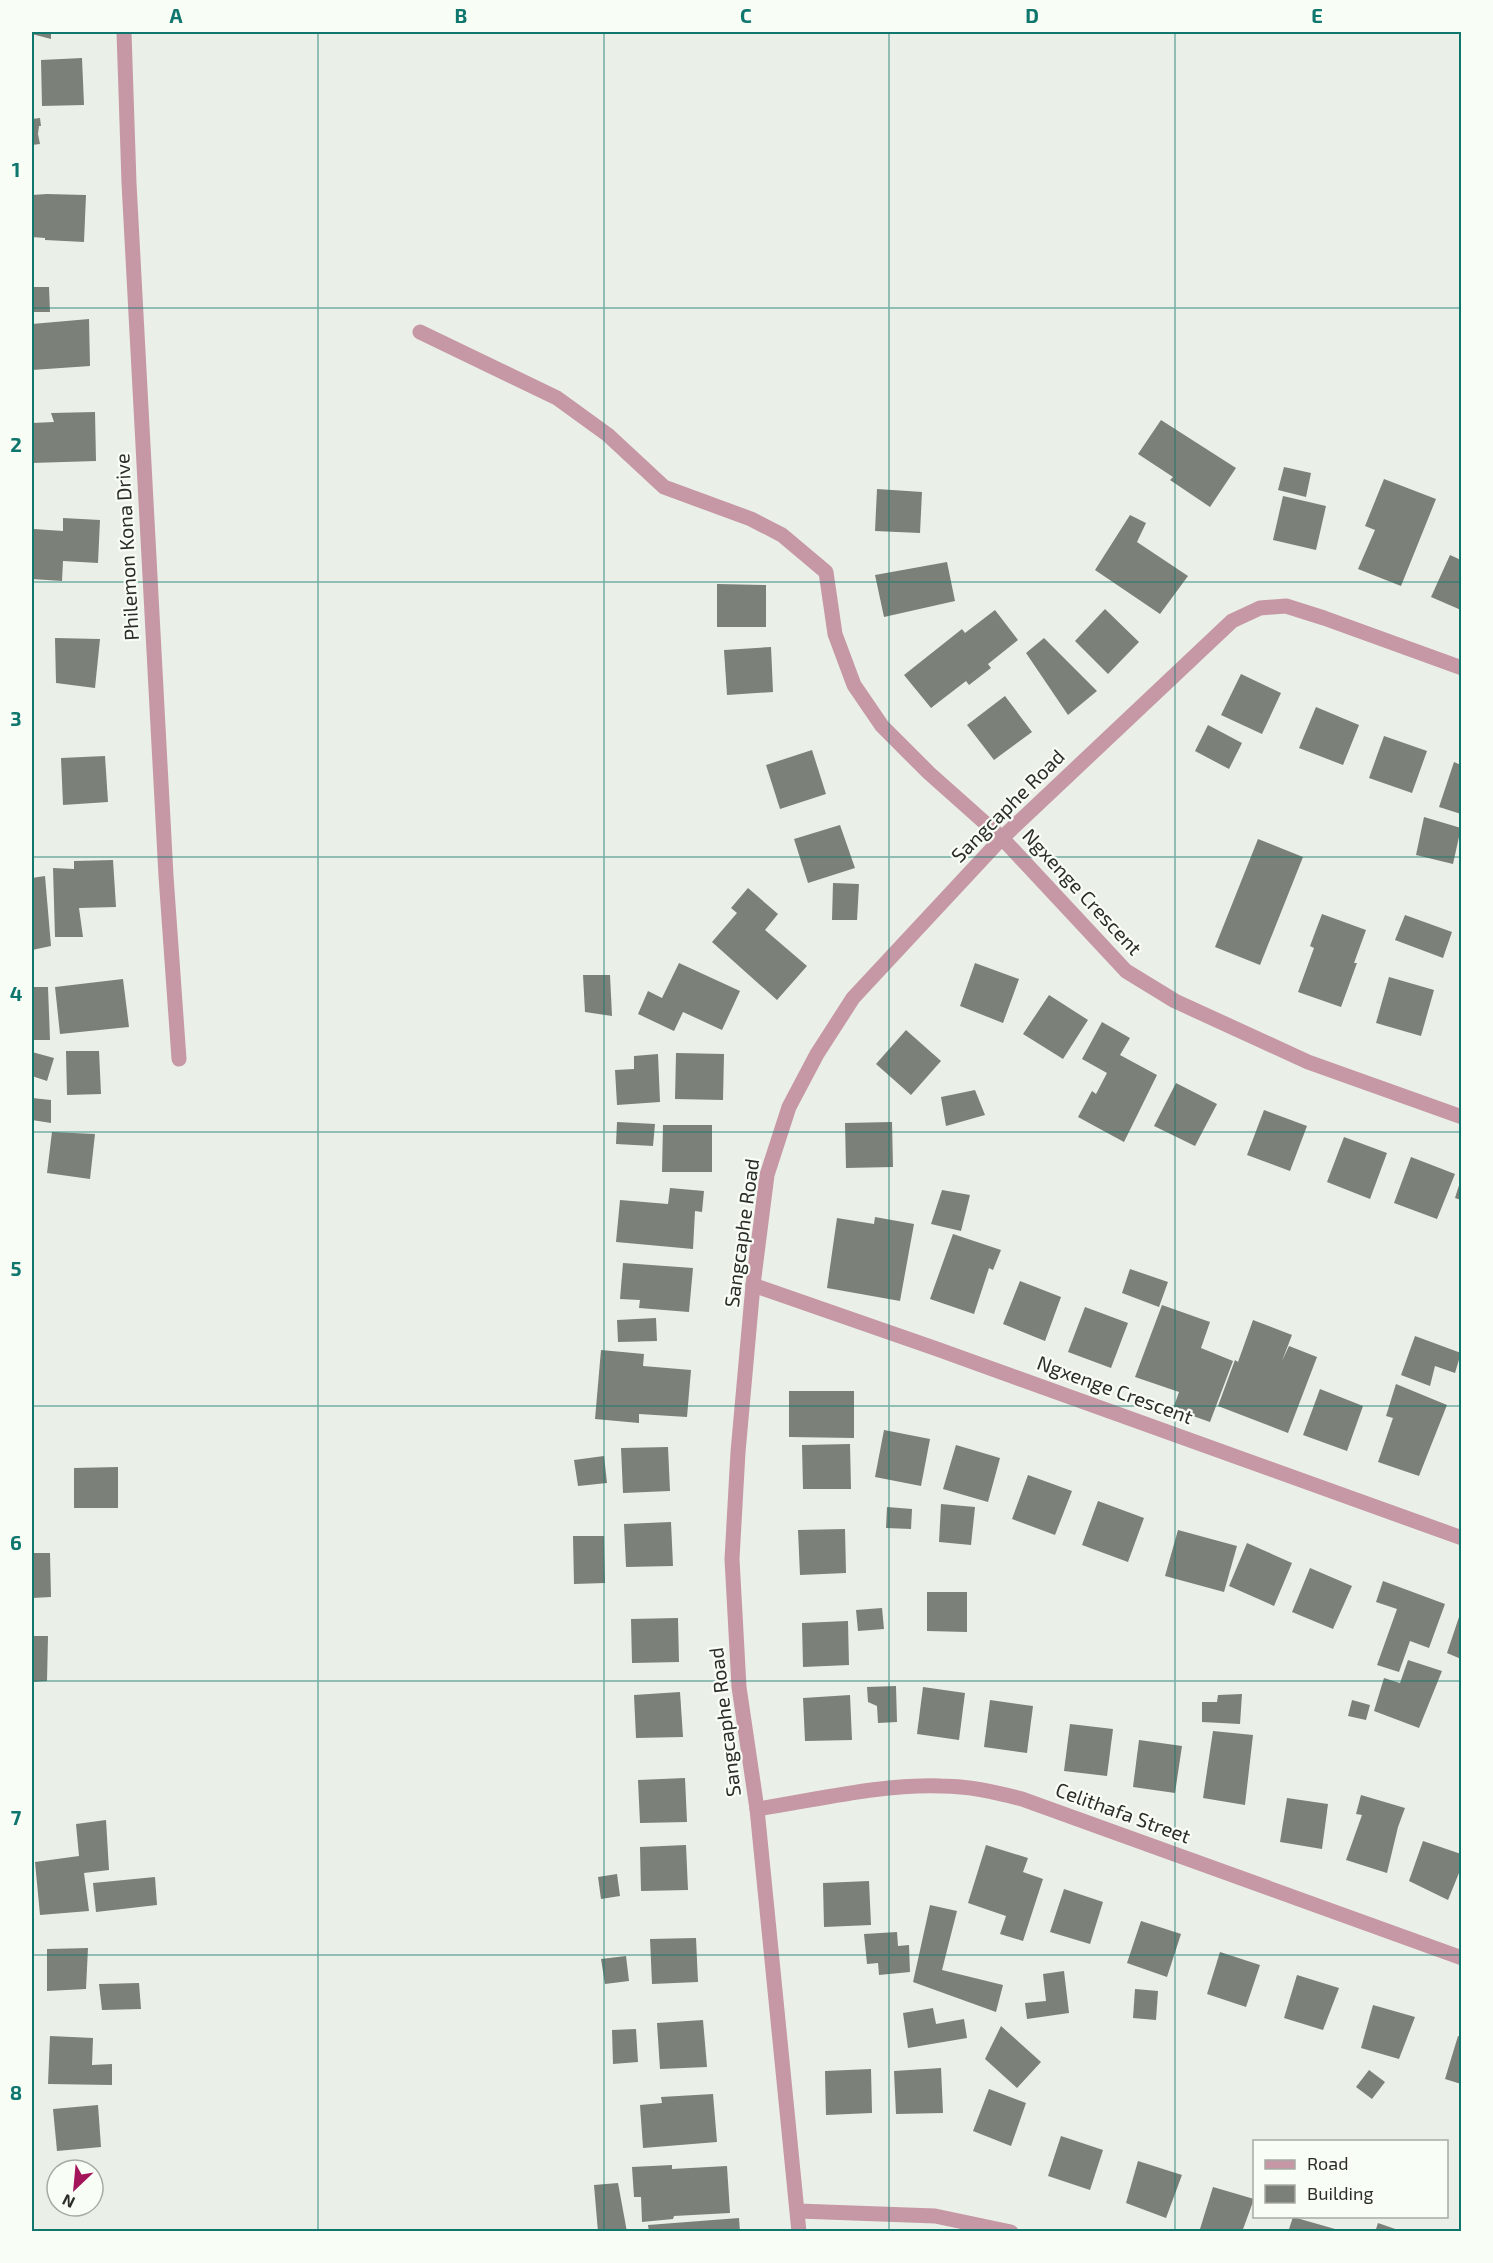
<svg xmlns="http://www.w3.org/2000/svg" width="1493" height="2263" font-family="'Exo 2',sans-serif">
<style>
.building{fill:#7b8078}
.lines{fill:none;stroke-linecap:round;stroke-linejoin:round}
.minor{stroke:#c698a6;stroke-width:15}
.grid{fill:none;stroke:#0f766e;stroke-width:1.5;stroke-opacity:0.55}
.labels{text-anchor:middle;stroke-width:4.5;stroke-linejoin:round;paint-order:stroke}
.street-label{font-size:20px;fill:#2b2d2a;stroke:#f8fdf5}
.neatline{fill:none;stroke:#0f766e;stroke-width:2}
.grid-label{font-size:20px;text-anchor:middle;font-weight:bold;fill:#0f766e}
</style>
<rect width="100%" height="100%" fill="#eaf0e8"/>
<!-- building -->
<g class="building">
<path d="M32,32H51V39L32,34Z"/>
<path d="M82,58L84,105L42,106L41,60Z"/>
<path d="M40,118L41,126H39L38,134L40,144L32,145V119Z"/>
<path d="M47,194L86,195L84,242L45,240V238L32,237V195Z"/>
<path d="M32,287H49L50,312H32Z"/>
<path d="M89,319L90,366L32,370V324Z"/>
<path d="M95,412L96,461L32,463V423L54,422L51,413Z"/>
<path d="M1161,420L1236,468L1210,507L1170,480L1173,477L1138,454Z"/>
<path d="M1284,467L1311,473L1306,497L1278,490Z"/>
<path d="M1384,479L1436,499L1401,586L1358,569L1375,530L1365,526Z"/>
<path d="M877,489L922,492L920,533L875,531Z"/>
<path d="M1283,496L1326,506L1316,550L1273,540Z"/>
<path d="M1130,515L1146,523L1137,542L1188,576L1160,614L1095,570Z"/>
<path d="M63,518L100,520L98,563L63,561L62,581L32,579L34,529L63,531Z"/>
<path d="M1450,555L1461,560V610L1431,597Z"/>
<path d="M947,562L955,601L884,617L875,575Z"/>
<path d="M717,584L766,585V627H717Z"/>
<path d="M1105,609L1139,642L1108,674L1075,641Z"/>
<path d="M995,610L1018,640L988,664L991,668L969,685L966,681L931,708L904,675L962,629L965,633Z"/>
<path d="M55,638L100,639L95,688L56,683Z"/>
<path d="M1044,638L1097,691L1068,715L1026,653Z"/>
<path d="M771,647L773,692L727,695L724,650Z"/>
<path d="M1241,674L1281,693L1262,734L1221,715Z"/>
<path d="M32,685H33L34,704H32Z"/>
<path d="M1005,696L1032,732L994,760L967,725Z"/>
<path d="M1316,707L1359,725L1343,765L1299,748Z"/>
<path d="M1208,725L1242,743L1229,769L1195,751Z"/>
<path d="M1384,736L1427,751L1412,793L1369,778Z"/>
<path d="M812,750L826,794L780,809L766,765Z"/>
<path d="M105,756L108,802L63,805L61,758Z"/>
<path d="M1454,762L1461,765V814L1439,807Z"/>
<path d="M1424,817L1461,828L1453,864L1416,855Z"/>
<path d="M840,825L855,868L808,883L794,839Z"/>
<path d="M1258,839L1303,857L1260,965L1215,947Z"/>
<path d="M113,860L116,907L79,908L83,937H55L53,868L74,869V861Z"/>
<path d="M45,876L51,946L32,950V878Z"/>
<path d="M833,883L859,884L857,920H832Z"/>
<path d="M748,888L778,914L765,930L807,966L777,1000L712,942L737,913L731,908Z"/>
<path d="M1322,914L1366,930L1354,963H1357L1341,1007L1298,992L1314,948L1310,946Z"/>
<path d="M1405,915L1452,932L1443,958L1395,940Z"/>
<path d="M679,963L740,991L722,1030L683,1012L674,1031L638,1014L648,991L662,998Z"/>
<path d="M975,963L1019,979L1003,1023L960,1006Z"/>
<path d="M583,975H610L612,1016L585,1012Z"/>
<path d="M1389,977L1434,990L1421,1036L1376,1023Z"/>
<path d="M123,979L129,1027L60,1034L55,987Z"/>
<path d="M32,987H48L50,1040H32Z"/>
<path d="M1049,995L1088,1020L1063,1059L1023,1034Z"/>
<path d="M1102,1022L1130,1038L1120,1055L1157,1075L1124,1142L1078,1117L1092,1091L1096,1094L1107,1073L1082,1059Z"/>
<path d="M906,1030L941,1061L911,1095L876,1064Z"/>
<path d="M66,1051H99L101,1094L67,1095Z"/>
<path d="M32,1052L54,1058L47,1081L32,1076Z"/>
<path d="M676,1053L724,1054L723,1100L675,1099Z"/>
<path d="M658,1054L660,1102L617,1105L615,1070L634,1069V1056Z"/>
<path d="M1176,1083L1217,1104L1195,1146L1154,1126Z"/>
<path d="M975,1090L985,1115L946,1126L941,1097Z"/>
<path d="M32,1098L51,1100V1123L32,1120Z"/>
<path d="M1264,1110L1307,1126L1290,1171L1247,1155Z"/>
<path d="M617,1122L655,1124L653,1146L616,1144Z"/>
<path d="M892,1122L893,1167L846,1168L845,1123Z"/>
<path d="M663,1125H712V1172H662Z"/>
<path d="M52,1132L95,1134L90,1179L47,1173Z"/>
<path d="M1344,1137L1387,1153L1370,1199L1327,1182Z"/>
<path d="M1411,1157L1455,1174L1437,1219L1394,1203Z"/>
<path d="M1461,1179V1200L1455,1198Z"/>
<path d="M670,1188L704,1191L702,1212L695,1211L693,1249L616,1242L620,1200L668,1204Z"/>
<path d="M942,1190L970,1195L961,1231L931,1224Z"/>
<path d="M875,1217L914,1224L900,1301L827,1288L837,1218L874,1224Z"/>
<path d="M953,1234L1001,1250L993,1270L989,1268L974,1314L930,1299Z"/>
<path d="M623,1263L693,1268L689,1312L639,1308L640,1300L620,1299Z"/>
<path d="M1130,1269L1168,1282L1159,1307L1122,1293Z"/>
<path d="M1020,1281L1061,1297L1045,1341L1003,1324Z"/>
<path d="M1162,1305L1210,1322L1201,1348L1233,1361L1210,1422L1173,1409L1179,1392L1135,1377Z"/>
<path d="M1085,1307L1128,1323L1111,1368L1068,1352Z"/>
<path d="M656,1318L657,1341L618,1342L617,1320Z"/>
<path d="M1253,1320L1292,1335L1282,1361L1289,1346L1317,1357L1288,1433L1218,1406L1235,1360L1238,1362Z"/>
<path d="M1415,1336L1461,1353L1455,1373L1435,1366L1430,1386L1401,1375Z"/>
<path d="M601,1350L644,1354L643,1366L691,1370L687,1417L639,1414V1423L595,1419Z"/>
<path d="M1396,1384L1447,1405L1419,1476L1378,1462L1393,1418L1386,1416Z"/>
<path d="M1320,1389L1363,1406L1347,1451L1303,1435Z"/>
<path d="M789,1391H854V1438L789,1437Z"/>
<path d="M884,1430L930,1439L921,1486L875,1477Z"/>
<path d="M850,1444L851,1489H803L802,1445Z"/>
<path d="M956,1445L1000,1458L988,1502L943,1489Z"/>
<path d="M668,1447L670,1491L623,1493L621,1448Z"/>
<path d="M604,1456L607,1483L578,1486L574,1460Z"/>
<path d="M118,1467V1508H74V1468Z"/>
<path d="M1028,1475L1072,1491L1055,1535L1012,1519Z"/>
<path d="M1098,1501L1144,1518L1128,1562L1082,1545Z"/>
<path d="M941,1504L975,1507L971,1545L939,1542Z"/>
<path d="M887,1507L912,1509L911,1529L886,1528Z"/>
<path d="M671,1522L673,1566L626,1567L624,1524Z"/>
<path d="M845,1529L846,1573L800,1575L798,1530Z"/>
<path d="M1178,1530L1237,1546L1224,1592L1165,1576Z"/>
<path d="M573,1536H604L605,1583L574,1584Z"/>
<path d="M1247,1543L1292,1563L1274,1606L1229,1586Z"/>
<path d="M32,1553H50L51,1597L32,1598Z"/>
<path d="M1310,1568L1352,1586L1333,1629L1292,1612Z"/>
<path d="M1383,1581L1445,1604L1429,1648L1410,1641L1399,1672L1377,1665L1397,1609L1376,1602Z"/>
<path d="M927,1592H967V1632L927,1631Z"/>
<path d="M882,1608L884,1629L858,1631L856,1610Z"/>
<path d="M1461,1611V1659L1447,1653Z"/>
<path d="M678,1618L679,1662L632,1663L631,1619Z"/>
<path d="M848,1621L849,1665L803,1667L802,1623Z"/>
<path d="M32,1636H48L47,1681L32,1682Z"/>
<path d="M1408,1660L1442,1671L1419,1728L1374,1711L1384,1678L1400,1683Z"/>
<path d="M896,1686L897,1722L878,1723L877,1706L868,1702L867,1687Z"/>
<path d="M923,1687L965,1693L959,1740L917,1734Z"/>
<path d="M680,1692L683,1737L636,1738L634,1695Z"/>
<path d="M1242,1694L1240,1724L1202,1722V1702H1217L1218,1695Z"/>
<path d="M850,1695L852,1740L805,1741L803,1698Z"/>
<path d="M990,1700L1033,1706L1027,1753L984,1747Z"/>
<path d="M1352,1700L1370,1705L1366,1720L1348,1716Z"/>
<path d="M1070,1724L1113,1729L1107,1776L1064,1771Z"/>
<path d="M1213,1731L1253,1735L1245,1805L1203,1798Z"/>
<path d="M1139,1740L1182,1746L1175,1793L1133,1787Z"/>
<path d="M685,1778L687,1822L640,1823L638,1780Z"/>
<path d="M1361,1795L1405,1808L1398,1827L1387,1873L1346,1860L1362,1815L1356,1814Z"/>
<path d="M1287,1798L1328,1804L1322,1849L1280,1842Z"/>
<path d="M106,1820L109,1870L84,1873L89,1911L40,1915L35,1862L79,1856L76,1824Z"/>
<path d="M1423,1841L1461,1854V1868L1448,1900L1409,1881Z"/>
<path d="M686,1845L688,1890L641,1891L640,1847Z"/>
<path d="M986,1845L1028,1858L1023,1872L1043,1879L1023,1941L1000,1934L1006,1916L968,1903Z"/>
<path d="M617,1874L620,1896L601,1899L598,1877Z"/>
<path d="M155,1877L157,1905L96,1912L93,1883Z"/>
<path d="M869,1881L871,1925L824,1927L823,1883Z"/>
<path d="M1064,1889L1103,1902L1090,1944L1050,1932Z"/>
<path d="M930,1905L957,1911L942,1970L1003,1985L996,2012L913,1982Z"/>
<path d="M1141,1921L1181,1934L1167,1977L1127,1963Z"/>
<path d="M897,1932L898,1946L909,1945L910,1972L879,1975L878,1963L867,1964L864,1934Z"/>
<path d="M696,1938L698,1982L652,1984L650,1939Z"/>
<path d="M88,1948L86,1989L47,1991V1949Z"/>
<path d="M1220,1952L1260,1965L1246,2007L1207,1994Z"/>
<path d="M626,1956L629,1981L605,1984L601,1959Z"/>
<path d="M1064,1971L1069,2013L1027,2019L1025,2003L1046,2001L1043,1974Z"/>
<path d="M1297,1975L1339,1988L1323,2030L1284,2018Z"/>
<path d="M139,1983L141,2009L102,2010L99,1984Z"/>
<path d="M1135,1989L1158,1991L1156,2020L1133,2018Z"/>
<path d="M1373,2005L1415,2017L1399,2059L1361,2048Z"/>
<path d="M933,2008L936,2024L964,2019L967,2038L908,2048L903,2013Z"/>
<path d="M703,2020L707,2067L660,2069L657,2023Z"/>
<path d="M1001,2026L1041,2062L1017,2088L985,2059Z"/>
<path d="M636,2029L638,2062L613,2064L612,2030Z"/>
<path d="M50,2036L93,2038L92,2065L112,2064V2085L48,2084Z"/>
<path d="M1458,2036L1461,2037V2084L1445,2079Z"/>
<path d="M941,2068L943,2113L896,2114L894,2071Z"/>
<path d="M871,2069L872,2113L826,2115L825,2071Z"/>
<path d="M1369,2070L1385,2082L1372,2099L1356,2087Z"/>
<path d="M989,2089L1026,2103L1011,2146L973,2131Z"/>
<path d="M713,2094L717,2142L643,2148L640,2105L662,2103L661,2097Z"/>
<path d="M98,2105L101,2147L57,2151L53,2109Z"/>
<path d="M1061,2136L1103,2150L1090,2190L1048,2176Z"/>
<path d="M1138,2161L1182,2175L1166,2218L1126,2203Z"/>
<path d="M672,2165V2169L727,2166L730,2213L674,2216L673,2219L642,2222L641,2197H634L632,2167Z"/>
<path d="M618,2183L627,2232H598L594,2185Z"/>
<path d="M1213,2187L1254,2199L1242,2232H1207L1200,2229Z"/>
<path d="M1293,2217L1335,2229L1334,2232H1288Z"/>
<path d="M739,2218L740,2232H649L648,2225Z"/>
<path d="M1378,2223L1401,2231V2232H1375Z"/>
</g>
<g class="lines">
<!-- minor -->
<g class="minor">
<path d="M124,32L129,183L166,876L179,1059"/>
<path d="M420,332L557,398L608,435L664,487L751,519L782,535L826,572L835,634L854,685L882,726L929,773L1002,838L1126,971L1175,1001L1308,1062L1462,1117"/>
<path d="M753,1285L937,1349L1462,1538"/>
<path d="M757,1809C817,1800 880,1784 941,1786C969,1786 995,1792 1022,1799L1462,1958"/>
<path d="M798,2211L935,2216L1011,2232"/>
<path d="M799,2232L757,1809L739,1687L732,1559L738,1452L753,1285L767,1175L789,1107L817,1054L853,998L1002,838L1232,621L1260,608L1286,606L1324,618L1462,668"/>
</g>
</g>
<!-- grid -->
<path class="grid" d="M318,32V2232M604,32V2232M889,32V2232M1175,32V2232M32,308H1462M32,582H1462M32,857H1462M32,1132H1462M32,1406H1462M32,1681H1462M32,1955H1462"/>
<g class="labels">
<!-- street labels -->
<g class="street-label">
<text transform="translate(127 547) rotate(-93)" y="7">Philemon Kona Drive</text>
<text transform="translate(1008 806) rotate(-45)" y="7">Sangcaphe Road</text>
<text transform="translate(1082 892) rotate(47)" y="7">Ngxenge Crescent</text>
<text transform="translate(742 1233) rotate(-82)" y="7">Sangcaphe Road</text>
<text transform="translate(1115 1390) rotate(20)" y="7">Ngxenge Crescent</text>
<text transform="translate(725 1722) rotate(-97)" y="7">Sangcaphe Road</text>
<text transform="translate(1123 1813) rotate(20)" y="7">Celithafa Street</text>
</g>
</g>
<!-- border -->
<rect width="1493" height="2263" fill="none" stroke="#f8fdf5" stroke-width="66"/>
<!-- legend -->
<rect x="1253" y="2140" width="195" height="78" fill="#f8fdf5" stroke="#a6aaa4" stroke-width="1.5"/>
<rect x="1265" y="2160" width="30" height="9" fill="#c698a6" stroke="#a6aaa4" stroke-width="1.5"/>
<text x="1307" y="2170" font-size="18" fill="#2b2d2a">Road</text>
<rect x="1265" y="2185" width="30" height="18" fill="#7b8078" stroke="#a6aaa4" stroke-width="1.5"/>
<text x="1307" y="2200" font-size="18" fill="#2b2d2a">Building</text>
<!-- north arrow -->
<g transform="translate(75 2188) rotate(206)"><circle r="28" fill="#f8fdf5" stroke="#a6aaa4" stroke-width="1.5"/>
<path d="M0-4.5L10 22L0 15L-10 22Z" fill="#a3145a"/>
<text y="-9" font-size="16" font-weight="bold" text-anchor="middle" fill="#2b2d2a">N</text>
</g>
<rect x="33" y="33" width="1427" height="2197" class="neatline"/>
<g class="grid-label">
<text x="176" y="23">A</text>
<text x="461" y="23">B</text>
<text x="746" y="23">C</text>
<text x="1032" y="23">D</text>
<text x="1317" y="23">E</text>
<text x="16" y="177">1</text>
<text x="16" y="452">2</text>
<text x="16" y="726">3</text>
<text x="16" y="1001">4</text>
<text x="16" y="1276">5</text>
<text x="16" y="1550">6</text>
<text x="16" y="1825">7</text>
<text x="16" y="2100">8</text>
</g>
</svg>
